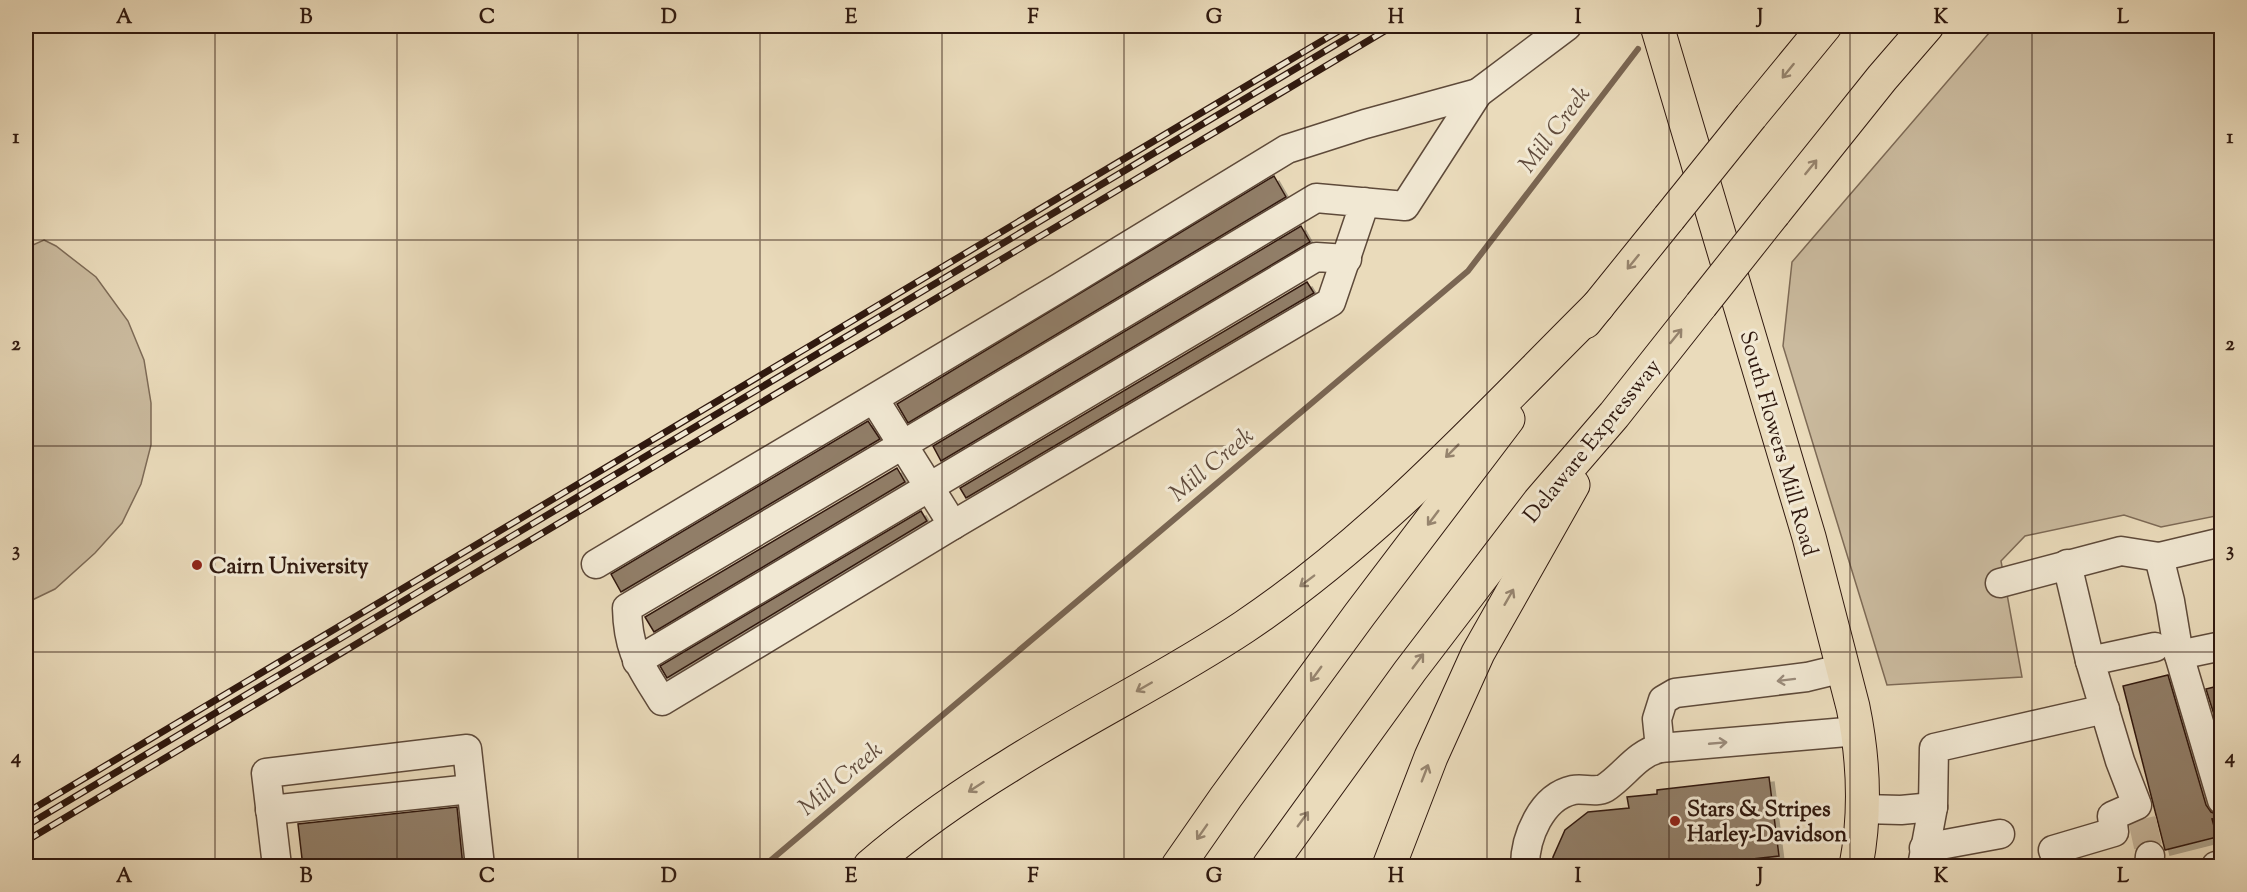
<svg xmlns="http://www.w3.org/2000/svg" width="2247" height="892" font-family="'Sorts Mill Goudy',serif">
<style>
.green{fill:#caba9e;stroke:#7d6a56;stroke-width:1.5}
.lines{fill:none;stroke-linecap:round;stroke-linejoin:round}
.stream{stroke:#7a6653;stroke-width:6}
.building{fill:#917e68;stroke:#30190f;stroke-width:1.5;filter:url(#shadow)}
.minor-tunnel{stroke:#c5b499;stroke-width:28;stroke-dasharray:28 14;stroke-linecap:butt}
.minor-casing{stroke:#5e4a3a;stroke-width:31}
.major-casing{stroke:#30190f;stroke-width:35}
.highway-casing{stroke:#30190f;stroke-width:35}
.minor{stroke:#f1e8d3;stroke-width:28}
.major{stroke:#eadbbb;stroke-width:33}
.highway{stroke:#eadbbb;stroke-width:33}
.rail-casing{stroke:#30190f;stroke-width:7}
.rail{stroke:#f1e8d3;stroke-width:4.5;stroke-dasharray:14;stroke-linecap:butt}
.highway-bridge-casing{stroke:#30190f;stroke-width:35;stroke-linecap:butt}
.highway-bridge{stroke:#eadbbb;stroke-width:33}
.oneway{stroke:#96846e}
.oneway2{stroke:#9a8b7b}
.grid{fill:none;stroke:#30190f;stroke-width:1.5;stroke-opacity:0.55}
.poi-dot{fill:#8f2418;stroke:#f1e8d3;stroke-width:2}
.labels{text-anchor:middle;stroke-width:6;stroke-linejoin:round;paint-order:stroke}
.street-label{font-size:22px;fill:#30190f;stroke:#f1e8d3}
.poi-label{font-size:22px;font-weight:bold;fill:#30190f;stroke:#f1e8d3;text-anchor:start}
.water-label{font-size:24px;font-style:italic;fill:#614c3d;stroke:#f1e8d3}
.neatline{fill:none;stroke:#30190f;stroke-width:2}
.grid-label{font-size:20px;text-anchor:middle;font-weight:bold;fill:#30190f}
</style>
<defs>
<filter id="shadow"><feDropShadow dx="5" dy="5" stdDeviation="0" flood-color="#0004"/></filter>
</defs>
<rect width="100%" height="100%" fill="#eadbbb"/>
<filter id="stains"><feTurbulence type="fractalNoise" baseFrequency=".00333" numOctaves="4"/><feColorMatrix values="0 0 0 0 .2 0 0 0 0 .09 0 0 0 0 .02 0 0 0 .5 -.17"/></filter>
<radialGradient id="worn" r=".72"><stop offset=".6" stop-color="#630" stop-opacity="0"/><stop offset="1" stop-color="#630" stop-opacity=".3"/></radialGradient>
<!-- green -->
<g class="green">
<path d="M1995,26H2221V515L2161,527L2124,515L2025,536L2001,561L2022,677L1887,685L1783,346L1792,262Z"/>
<path d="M44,240L56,246L96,277L128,321L144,360L151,403V445L141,484L122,523L95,553L55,589L26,603V248Z"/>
</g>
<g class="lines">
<!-- stream -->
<path class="stream" d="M764,866L1468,271L1638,49"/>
</g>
<!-- building -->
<g class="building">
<path d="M1274,176L1286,197L908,423L897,404Z"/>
<path d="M1301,226L1310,242L941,461L933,446Z"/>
<path d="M1307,282L1314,293L966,498L960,488Z"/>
<path d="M868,421L880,439L621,592L611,574Z"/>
<path d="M897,468L905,482L654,632L645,617Z"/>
<path d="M921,511L927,521L667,678L660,666Z"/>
<path d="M2168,675L2206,805L2211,812L2222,816V818L2212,819L2217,837L2165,850L2123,686Z"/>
<path d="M2222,685V740L2206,689Z"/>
<path d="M1769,777L1779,856L1680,867H1552L1553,857L1565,830L1588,812L1629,808L1627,797L1657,794V790Z"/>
<path d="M457,807L463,867H303L298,824Z"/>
</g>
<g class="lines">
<!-- minor-tunnel -->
<path class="minor-tunnel" d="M2142,819L2150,856"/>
<!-- minor casing -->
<g class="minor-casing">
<g id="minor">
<path d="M1365,202L1331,302L953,525L662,701C640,665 628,652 627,608C858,473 1086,335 1316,198L1405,206L1478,93L1567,26"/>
<path d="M874,399L953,525"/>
<path d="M2222,542L2159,557L2170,601L2179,655L2222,800"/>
<path d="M596,564L1059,288L1287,149L1365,124L1478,93"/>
<path d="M2067,564L2090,661"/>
<path d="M2000,583L2121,551L2159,557"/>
<path d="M2179,655L2222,646"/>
<path d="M637,661L1316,257L1347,259"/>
<path d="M1660,748L1657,719L1663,700L1675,693L1807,677L1844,668"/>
<path d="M1863,809L1901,810L1933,807"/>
<path d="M270,810L471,789"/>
<path d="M1924,848L2000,834"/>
<path d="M277,866L266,773L467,749L480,866"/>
<path d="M1525,866C1525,838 1541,797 1573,790C1583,788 1596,793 1605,788C1625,775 1636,754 1660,748L1858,731"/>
<path d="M1922,866L1933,807L1934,748L2105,709"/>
<path d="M2059,866L2053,850L2114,832L2112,816L2137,805L2120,761L2090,661L2155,647"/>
<path d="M2149,866L2150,856"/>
<path d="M2216,866H2217"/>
</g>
</g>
<!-- major casing -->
<g class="major-casing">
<path id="major" d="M1657,26L1809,537L1853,707C1864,760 1866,813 1856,866"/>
</g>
<!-- highway casing -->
<g class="highway-casing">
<g id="highway">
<path d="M1751,116L1825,26"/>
<path d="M1774,213L1882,78L1927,26"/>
<path d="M1585,322L1669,218"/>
<path d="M870,866C913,829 960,796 1009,766C1086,717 1169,677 1244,627C1377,538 1485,418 1598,306"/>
<path d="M1178,866L1226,797L1360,614L1508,419"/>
<path d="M1269,866L1410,671L1539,502L1614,415L1701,305"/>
<path d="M1389,866L1431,757L1478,653L1573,485"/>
</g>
</g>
<!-- minor -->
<use href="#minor" class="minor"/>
<!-- major -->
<use href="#major" class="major"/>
<!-- highway -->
<use href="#highway" class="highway"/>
<!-- rail casing -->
<g class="rail-casing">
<g id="rail">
<path d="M26,813L1347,26"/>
<path d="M26,826L1367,26"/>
<path d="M26,841L1393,26"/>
</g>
</g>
<!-- rail -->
<use href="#rail" class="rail"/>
<!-- highway-bridge casing -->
<g class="highway-bridge-casing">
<g id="highway-bridge">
<path d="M1669,218L1751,116"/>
<path d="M1701,305L1774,213"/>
</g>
</g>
<!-- highway-bridge -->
<use href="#highway-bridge" class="highway-bridge"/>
</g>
<!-- one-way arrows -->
<defs><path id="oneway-shaft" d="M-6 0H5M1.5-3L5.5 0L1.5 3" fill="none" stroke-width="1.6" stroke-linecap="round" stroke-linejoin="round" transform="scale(1.5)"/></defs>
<g class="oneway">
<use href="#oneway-shaft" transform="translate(1788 71) rotate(129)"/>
<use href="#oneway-shaft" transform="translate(1811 167) rotate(-51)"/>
<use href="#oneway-shaft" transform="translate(1633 262) rotate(129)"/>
<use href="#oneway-shaft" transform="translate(1676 336) rotate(-51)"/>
<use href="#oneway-shaft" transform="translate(1452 451) rotate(135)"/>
<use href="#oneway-shaft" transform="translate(1433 518) rotate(127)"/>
<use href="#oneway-shaft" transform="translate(1307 581) rotate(143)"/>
<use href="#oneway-shaft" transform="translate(1509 597) rotate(-60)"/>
<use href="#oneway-shaft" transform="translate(1418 661) rotate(-53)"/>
<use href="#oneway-shaft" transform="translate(1316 674) rotate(126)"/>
<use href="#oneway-shaft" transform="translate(1144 687) rotate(150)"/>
<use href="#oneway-shaft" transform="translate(1425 773) rotate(-69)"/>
<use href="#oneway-shaft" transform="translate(976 787) rotate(147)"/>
<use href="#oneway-shaft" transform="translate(1303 819) rotate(-54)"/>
<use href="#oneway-shaft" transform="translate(1202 832) rotate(125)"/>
</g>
<g class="oneway2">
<use href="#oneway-shaft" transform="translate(1786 680) rotate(173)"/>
<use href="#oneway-shaft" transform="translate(1718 743) rotate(-5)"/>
</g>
<!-- grid -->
<path class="grid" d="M215,26V866M397,26V866M578,26V866M760,26V866M942,26V866M1124,26V866M1305,26V866M1487,26V866M1669,26V866M1850,26V866M2032,26V866M26,240H2222M26,446H2222M26,652H2222"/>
<!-- markers -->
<g class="poi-dot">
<circle cx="197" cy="565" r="6"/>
<circle cx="1675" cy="821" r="6"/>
</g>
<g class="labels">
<!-- street labels -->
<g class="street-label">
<text transform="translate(1591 440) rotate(-51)" y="8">Delaware Expressway</text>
<text transform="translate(1780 443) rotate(74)" y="8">South Flowers Mill Road</text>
</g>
<!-- poi labels -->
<g class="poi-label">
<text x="209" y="573">Cairn University</text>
<text x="1687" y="816">Stars &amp; Stripes<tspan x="1687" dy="25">Harley-Davidson</tspan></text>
</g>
<!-- water labels -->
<g class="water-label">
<text transform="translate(1554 129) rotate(-53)" y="8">Mill Creek</text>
<text transform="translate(1211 464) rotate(-40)" y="8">Mill Creek</text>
<text transform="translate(840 778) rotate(-40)" y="8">Mill Creek</text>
</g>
</g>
<!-- margin -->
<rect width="2247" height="892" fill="none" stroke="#eadbbb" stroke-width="66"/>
<rect x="33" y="33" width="2181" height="826" class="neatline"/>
<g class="grid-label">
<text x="124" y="23">A</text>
<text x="306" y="23">B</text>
<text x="487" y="23">C</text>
<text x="669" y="23">D</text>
<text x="851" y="23">E</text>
<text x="1033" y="23">F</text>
<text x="1214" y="23">G</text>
<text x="1396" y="23">H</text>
<text x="1578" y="23">I</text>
<text x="1760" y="23">J</text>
<text x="1941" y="23">K</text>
<text x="2123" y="23">L</text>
<text x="16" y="143">1</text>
<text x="2230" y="143">1</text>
<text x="16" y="350">2</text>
<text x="2230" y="350">2</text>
<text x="16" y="556">3</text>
<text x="2230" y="556">3</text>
<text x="16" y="763">4</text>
<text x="2230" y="763">4</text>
<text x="124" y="882">A</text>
<text x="306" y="882">B</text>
<text x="487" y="882">C</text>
<text x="669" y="882">D</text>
<text x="851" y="882">E</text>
<text x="1033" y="882">F</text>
<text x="1214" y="882">G</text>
<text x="1396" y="882">H</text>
<text x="1578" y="882">I</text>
<text x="1760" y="882">J</text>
<text x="1941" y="882">K</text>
<text x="2123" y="882">L</text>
</g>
<rect width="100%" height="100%" filter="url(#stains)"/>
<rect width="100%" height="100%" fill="url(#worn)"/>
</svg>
